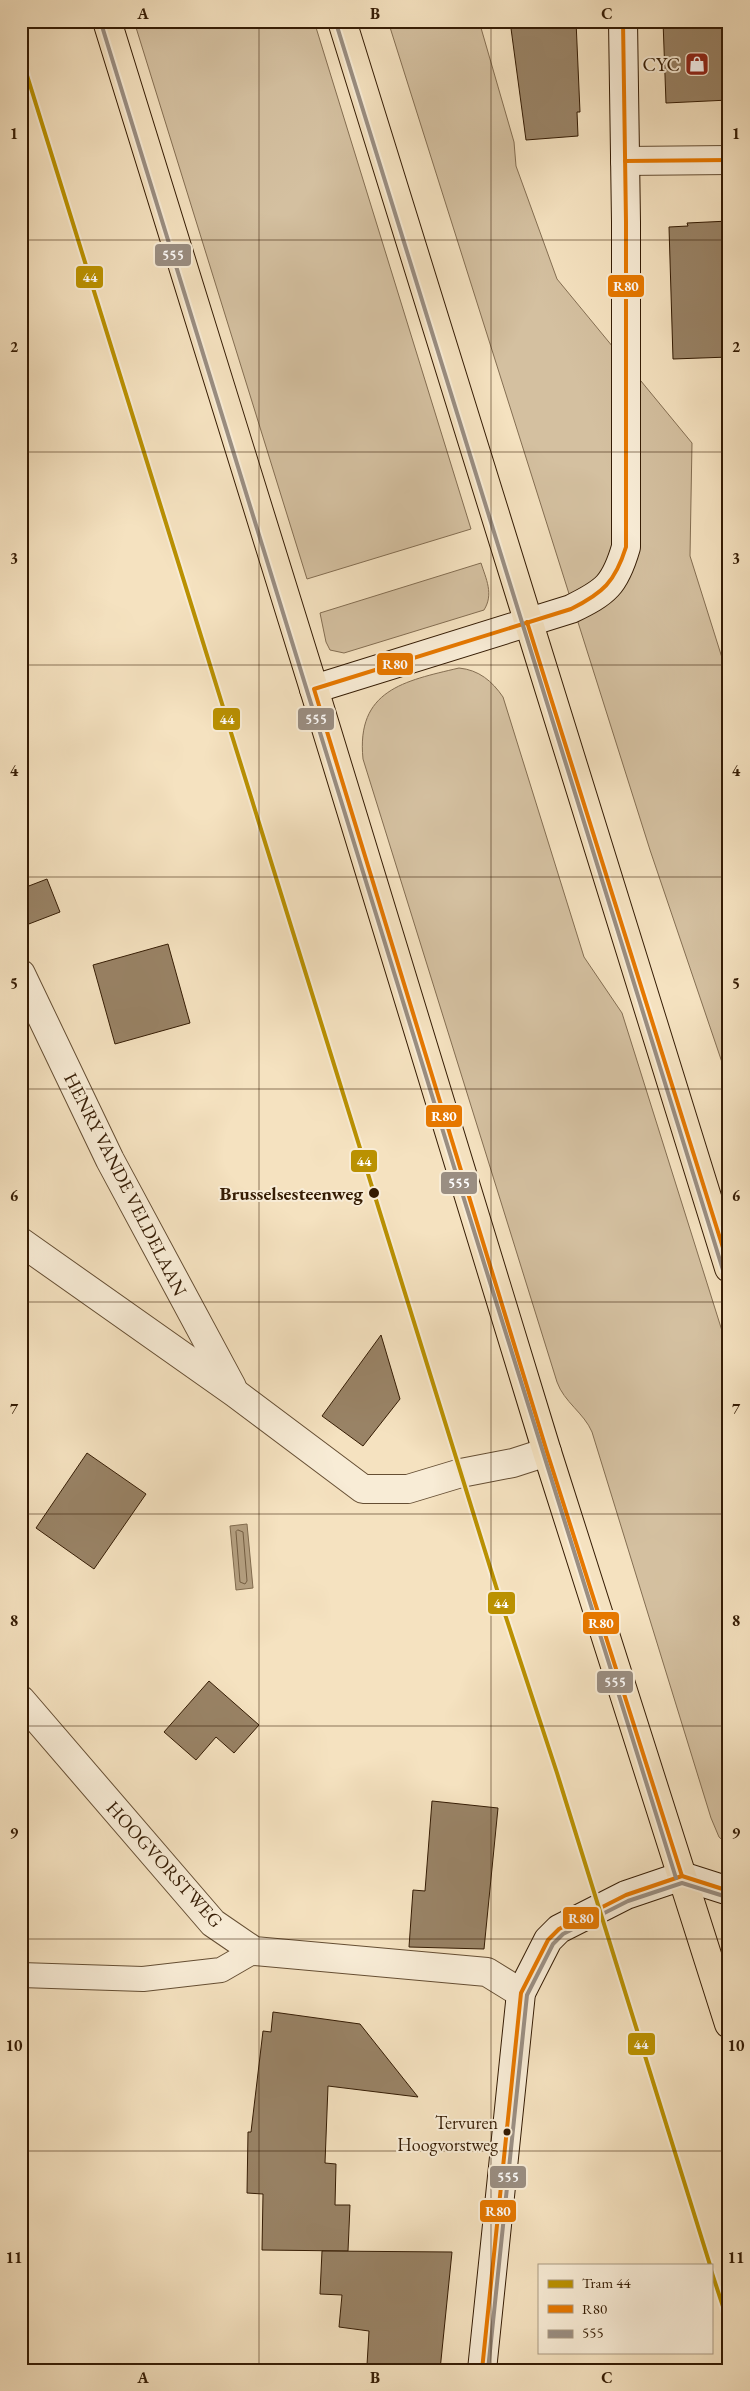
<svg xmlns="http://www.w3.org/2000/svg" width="750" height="2391" font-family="'EB Garamond',serif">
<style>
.green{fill:#d4c0a0;stroke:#846e52}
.water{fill:#b49f80;stroke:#816b4e}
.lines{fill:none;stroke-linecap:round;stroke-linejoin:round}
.shore{stroke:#745e42;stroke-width:1}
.building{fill:#998366;stroke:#351c04}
.lane-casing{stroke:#654e33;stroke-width:26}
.street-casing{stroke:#654e33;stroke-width:30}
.secondary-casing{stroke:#351c04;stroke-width:30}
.primary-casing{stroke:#351c04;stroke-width:30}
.lane{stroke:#f8ecd6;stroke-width:24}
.street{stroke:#f8ecd6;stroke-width:28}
.secondary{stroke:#f8ecd6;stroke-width:28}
.primary{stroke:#f5e2c0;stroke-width:28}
.bus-1-casing{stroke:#f8ecd6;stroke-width:8}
.bus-2-casing{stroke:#f8ecd6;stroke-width:8}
.bus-1{stroke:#e67800;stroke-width:4}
.bus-2{stroke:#9a8e82;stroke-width:4}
.tram-1-casing{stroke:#f8ecd6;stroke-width:8}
.tram-1{stroke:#ba9101;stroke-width:4}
.grid{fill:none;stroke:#351c04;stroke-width:1;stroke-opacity:0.55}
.stop-dot{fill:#351c04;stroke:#f8ecd6;stroke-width:2}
.labels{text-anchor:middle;stroke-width:4;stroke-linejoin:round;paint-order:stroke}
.bus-label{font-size:18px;fill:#351c04;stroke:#f8ecd6;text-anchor:end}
.poi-label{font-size:19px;fill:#351c04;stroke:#f8ecd6;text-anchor:end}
.street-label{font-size:19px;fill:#351c04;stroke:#f8ecd6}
.stop-label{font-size:19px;font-weight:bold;fill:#351c04;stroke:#f8ecd6;text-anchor:end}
.line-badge{stroke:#f8ecd6;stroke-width:2}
.badge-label{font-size:14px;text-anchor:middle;font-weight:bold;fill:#fff}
.neatline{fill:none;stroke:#351c04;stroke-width:2}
.grid-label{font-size:16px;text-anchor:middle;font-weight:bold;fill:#351c04}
</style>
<rect width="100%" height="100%" fill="#f5e2c0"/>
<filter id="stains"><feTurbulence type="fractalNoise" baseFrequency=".004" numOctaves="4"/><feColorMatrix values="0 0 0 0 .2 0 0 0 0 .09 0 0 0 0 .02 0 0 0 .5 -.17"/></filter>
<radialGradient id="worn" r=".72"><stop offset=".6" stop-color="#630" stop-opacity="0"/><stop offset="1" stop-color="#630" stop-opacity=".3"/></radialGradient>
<!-- green -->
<g class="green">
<path d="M134,21H314L471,529L307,579Z"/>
<path d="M388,21H479L514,142L516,166L557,279L692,443L690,556L729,680V1083L650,850Z"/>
<path d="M481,563C486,579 494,594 484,610L344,653L330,650L326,642L320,613Z"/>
<path d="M459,668C479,670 492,681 503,697L584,957L622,1013L729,1353V1846L719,1837L711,1818L592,1432C584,1413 564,1402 557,1382L363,759C356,690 404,681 459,668Z"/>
</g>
<!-- water -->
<path class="water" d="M247,1524L253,1588L236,1590L230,1526Z"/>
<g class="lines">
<!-- shore -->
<path class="shore" d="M238,1530L243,1532L247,1581L245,1584L240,1582L236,1532Z"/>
</g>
<!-- building -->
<g class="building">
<path d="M510,21H576L580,112H577L578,136L526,140Z"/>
<path d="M663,21H729V100L666,103Z"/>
<path d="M729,221V357L673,359L669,227L688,226L687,223Z"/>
<path d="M47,879L60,912L21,927V889Z"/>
<path d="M168,944L190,1023L115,1044L93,965Z"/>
<path d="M381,1335L400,1399L363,1446L322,1416Z"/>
<path d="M87,1453L146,1494L94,1569L36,1528Z"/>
<path d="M209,1681L259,1725L234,1753L216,1737L196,1760L164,1732Z"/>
<path d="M432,1801L498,1808L484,1949L409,1947L413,1890L425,1891Z"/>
<path d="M273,2012L360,2024L418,2097L328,2086L325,2163L336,2164L335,2205H350L348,2251L262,2250L263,2194L247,2193L248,2132H251L263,2031L271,2032Z"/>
<path d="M322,2251L452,2252L440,2370L367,2365L369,2331L339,2327L342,2295L320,2294Z"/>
</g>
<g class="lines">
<!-- lane casing -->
<g class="lane-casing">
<path id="lane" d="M21,1975L143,1979L221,1970L254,1951"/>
</g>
<!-- street casing -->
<g class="street-casing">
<g id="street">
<path d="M625,161L729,160"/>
<path d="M21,974L110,1160L232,1387"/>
<path d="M21,1242L235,1393L363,1489H408L461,1473L513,1463L547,1452"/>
<path d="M21,1700L213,1923L254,1951L487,1972L521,1993"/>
</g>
</g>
<!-- secondary casing -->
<g class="secondary-casing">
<g id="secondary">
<path d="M314,689L571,609C606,592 615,585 626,547V222L623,21"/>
<path d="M482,2370L521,1993L548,1940L559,1929L626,1895L682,1876L729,1891"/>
</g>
</g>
<!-- primary casing -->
<g class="primary-casing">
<g id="primary">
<path d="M107,21L314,689L547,1452L729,2024"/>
<path d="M342,21L729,1268"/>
</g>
</g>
<!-- lane -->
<use href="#lane" class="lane"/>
<!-- street -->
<use href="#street" class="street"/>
<!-- secondary -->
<use href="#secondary" class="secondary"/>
<!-- primary -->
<use href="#primary" class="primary"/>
<!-- bus-1 casing -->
<g class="bus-1-casing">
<g id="bus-1">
<path d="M623,21L626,222V547C615,582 603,593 571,609L314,689L547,1452L682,1876"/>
<path d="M625,161L729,160"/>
<path d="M527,622L729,1267"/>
<path d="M482,2370L521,1993L548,1940L559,1929L626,1895L682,1876L729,1891"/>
</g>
</g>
<!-- bus-2 casing -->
<g class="bus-2-casing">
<g id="bus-2">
<path d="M101,23L459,1183L676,1878"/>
<path d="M336,23L723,1270"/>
<path d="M488,2370L527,1995L553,1944L563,1934L628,1901L682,1883L727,1897"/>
</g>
</g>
<!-- bus-1 -->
<use href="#bus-1" class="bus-1"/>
<!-- bus-2 -->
<use href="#bus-2" class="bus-2"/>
<!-- tram-1 casing -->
<g class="tram-1-casing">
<g id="tram-1">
<path d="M21,56L499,1596L557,1773L710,2265"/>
<path d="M711,2270L729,2325"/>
</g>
</g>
<!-- tram-1 -->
<use href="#tram-1" class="tram-1"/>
</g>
<!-- grid -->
<path class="grid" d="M259,21V2370M491,21V2370M21,240H729M21,452H729M21,665H729M21,877H729M21,1089H729M21,1302H729M21,1514H729M21,1726H729M21,1939H729M21,2151H729"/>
<!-- icons -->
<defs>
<g id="shop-square" transform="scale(1.25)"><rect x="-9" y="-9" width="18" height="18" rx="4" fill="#8f2418" stroke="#f8ecd6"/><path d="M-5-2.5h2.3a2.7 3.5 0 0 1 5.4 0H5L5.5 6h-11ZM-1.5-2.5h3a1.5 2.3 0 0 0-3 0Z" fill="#fff"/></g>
</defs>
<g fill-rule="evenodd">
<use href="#shop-square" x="697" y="64"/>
</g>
<!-- markers -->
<g class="stop-dot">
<circle cx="374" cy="1193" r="6"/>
<circle cx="507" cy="2132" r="4.5"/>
</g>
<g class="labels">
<!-- bus labels -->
<g class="bus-label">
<text x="498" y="2129">Tervuren<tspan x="498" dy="22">Hoogvorstweg</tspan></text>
</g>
<!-- poi labels -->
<g class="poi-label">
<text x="680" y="71">CYC</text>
</g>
<!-- street labels -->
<g class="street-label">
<text transform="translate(126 1184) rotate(63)" y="7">HENRY VANDE VELDELAAN</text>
<text transform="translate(165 1864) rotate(48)" y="7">HOOGVORSTWEG</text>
</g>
<!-- stop labels -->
<g class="stop-label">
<text x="363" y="1200">Brusselsesteenweg</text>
</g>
</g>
<g class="line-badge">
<rect x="154" y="243" width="38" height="24" rx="5" fill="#9a8e82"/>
<rect x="75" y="265" width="29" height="24" rx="5" fill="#ba9101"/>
<rect x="607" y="274" width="38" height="24" rx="5" fill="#e67800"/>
<rect x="376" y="652" width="38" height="24" rx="5" fill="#e67800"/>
<rect x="297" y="707" width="38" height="24" rx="5" fill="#9a8e82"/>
<rect x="212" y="707" width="29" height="24" rx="5" fill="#ba9101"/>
<rect x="425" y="1104" width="38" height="24" rx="5" fill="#e67800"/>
<rect x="350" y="1149" width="28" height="24" rx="5" fill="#ba9101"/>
<rect x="440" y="1171" width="38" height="24" rx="5" fill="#9a8e82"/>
<rect x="487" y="1591" width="29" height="24" rx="5" fill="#ba9101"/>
<rect x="582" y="1611" width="38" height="24" rx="5" fill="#e67800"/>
<rect x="596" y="1670" width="38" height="24" rx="5" fill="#9a8e82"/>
<rect x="562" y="1906" width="38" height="24" rx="5" fill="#e67800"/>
<rect x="627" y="2032" width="29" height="24" rx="5" fill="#ba9101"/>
<rect x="489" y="2165" width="38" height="24" rx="5" fill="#9a8e82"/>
<rect x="479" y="2199" width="38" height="24" rx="5" fill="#e67800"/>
</g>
<g class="badge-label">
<text x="173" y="260">555</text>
<text x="90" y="282">44</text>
<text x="626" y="291">R80</text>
<text x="395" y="669">R80</text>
<text x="316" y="724">555</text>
<text x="227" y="724">44</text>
<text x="444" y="1121">R80</text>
<text x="364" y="1166">44</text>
<text x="459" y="1188">555</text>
<text x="501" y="1608">44</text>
<text x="601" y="1628">R80</text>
<text x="615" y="1687">555</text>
<text x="581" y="1923">R80</text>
<text x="641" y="2049">44</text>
<text x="508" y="2182">555</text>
<text x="498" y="2216">R80</text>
</g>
<!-- margin -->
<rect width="750" height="2391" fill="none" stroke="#f5e2c0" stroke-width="55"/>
<!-- legend -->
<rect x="538" y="2264" width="175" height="90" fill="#f8ecd6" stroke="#aa9982"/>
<rect x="548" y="2280" width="25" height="8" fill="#ba9101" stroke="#aa9982"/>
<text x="582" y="2288" font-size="15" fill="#351c04">Tram 44</text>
<rect x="548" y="2305" width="25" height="8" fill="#e67800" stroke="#aa9982"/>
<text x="582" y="2314" font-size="15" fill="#351c04">R80</text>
<rect x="548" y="2330" width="25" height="8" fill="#9a8e82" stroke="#aa9982"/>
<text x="582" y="2338" font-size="15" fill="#351c04">555</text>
<rect x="28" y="28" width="694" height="2336" class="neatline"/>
<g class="grid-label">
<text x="143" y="19">A</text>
<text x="375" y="19">B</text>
<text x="607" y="19">C</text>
<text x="14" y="139">1</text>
<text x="736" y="139">1</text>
<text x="14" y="352">2</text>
<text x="736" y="352">2</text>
<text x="14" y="564">3</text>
<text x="736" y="564">3</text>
<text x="14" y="776">4</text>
<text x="736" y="776">4</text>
<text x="14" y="989">5</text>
<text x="736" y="989">5</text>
<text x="14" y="1201">6</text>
<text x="736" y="1201">6</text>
<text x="14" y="1414">7</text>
<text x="736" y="1414">7</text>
<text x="14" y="1626">8</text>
<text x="736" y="1626">8</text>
<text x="14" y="1838">9</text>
<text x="736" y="1838">9</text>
<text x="14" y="2051">10</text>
<text x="736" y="2051">10</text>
<text x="14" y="2263">11</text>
<text x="736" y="2263">11</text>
<text x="143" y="2383">A</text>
<text x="375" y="2383">B</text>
<text x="607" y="2383">C</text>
</g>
<rect width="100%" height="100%" filter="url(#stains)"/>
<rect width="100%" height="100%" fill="url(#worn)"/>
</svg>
